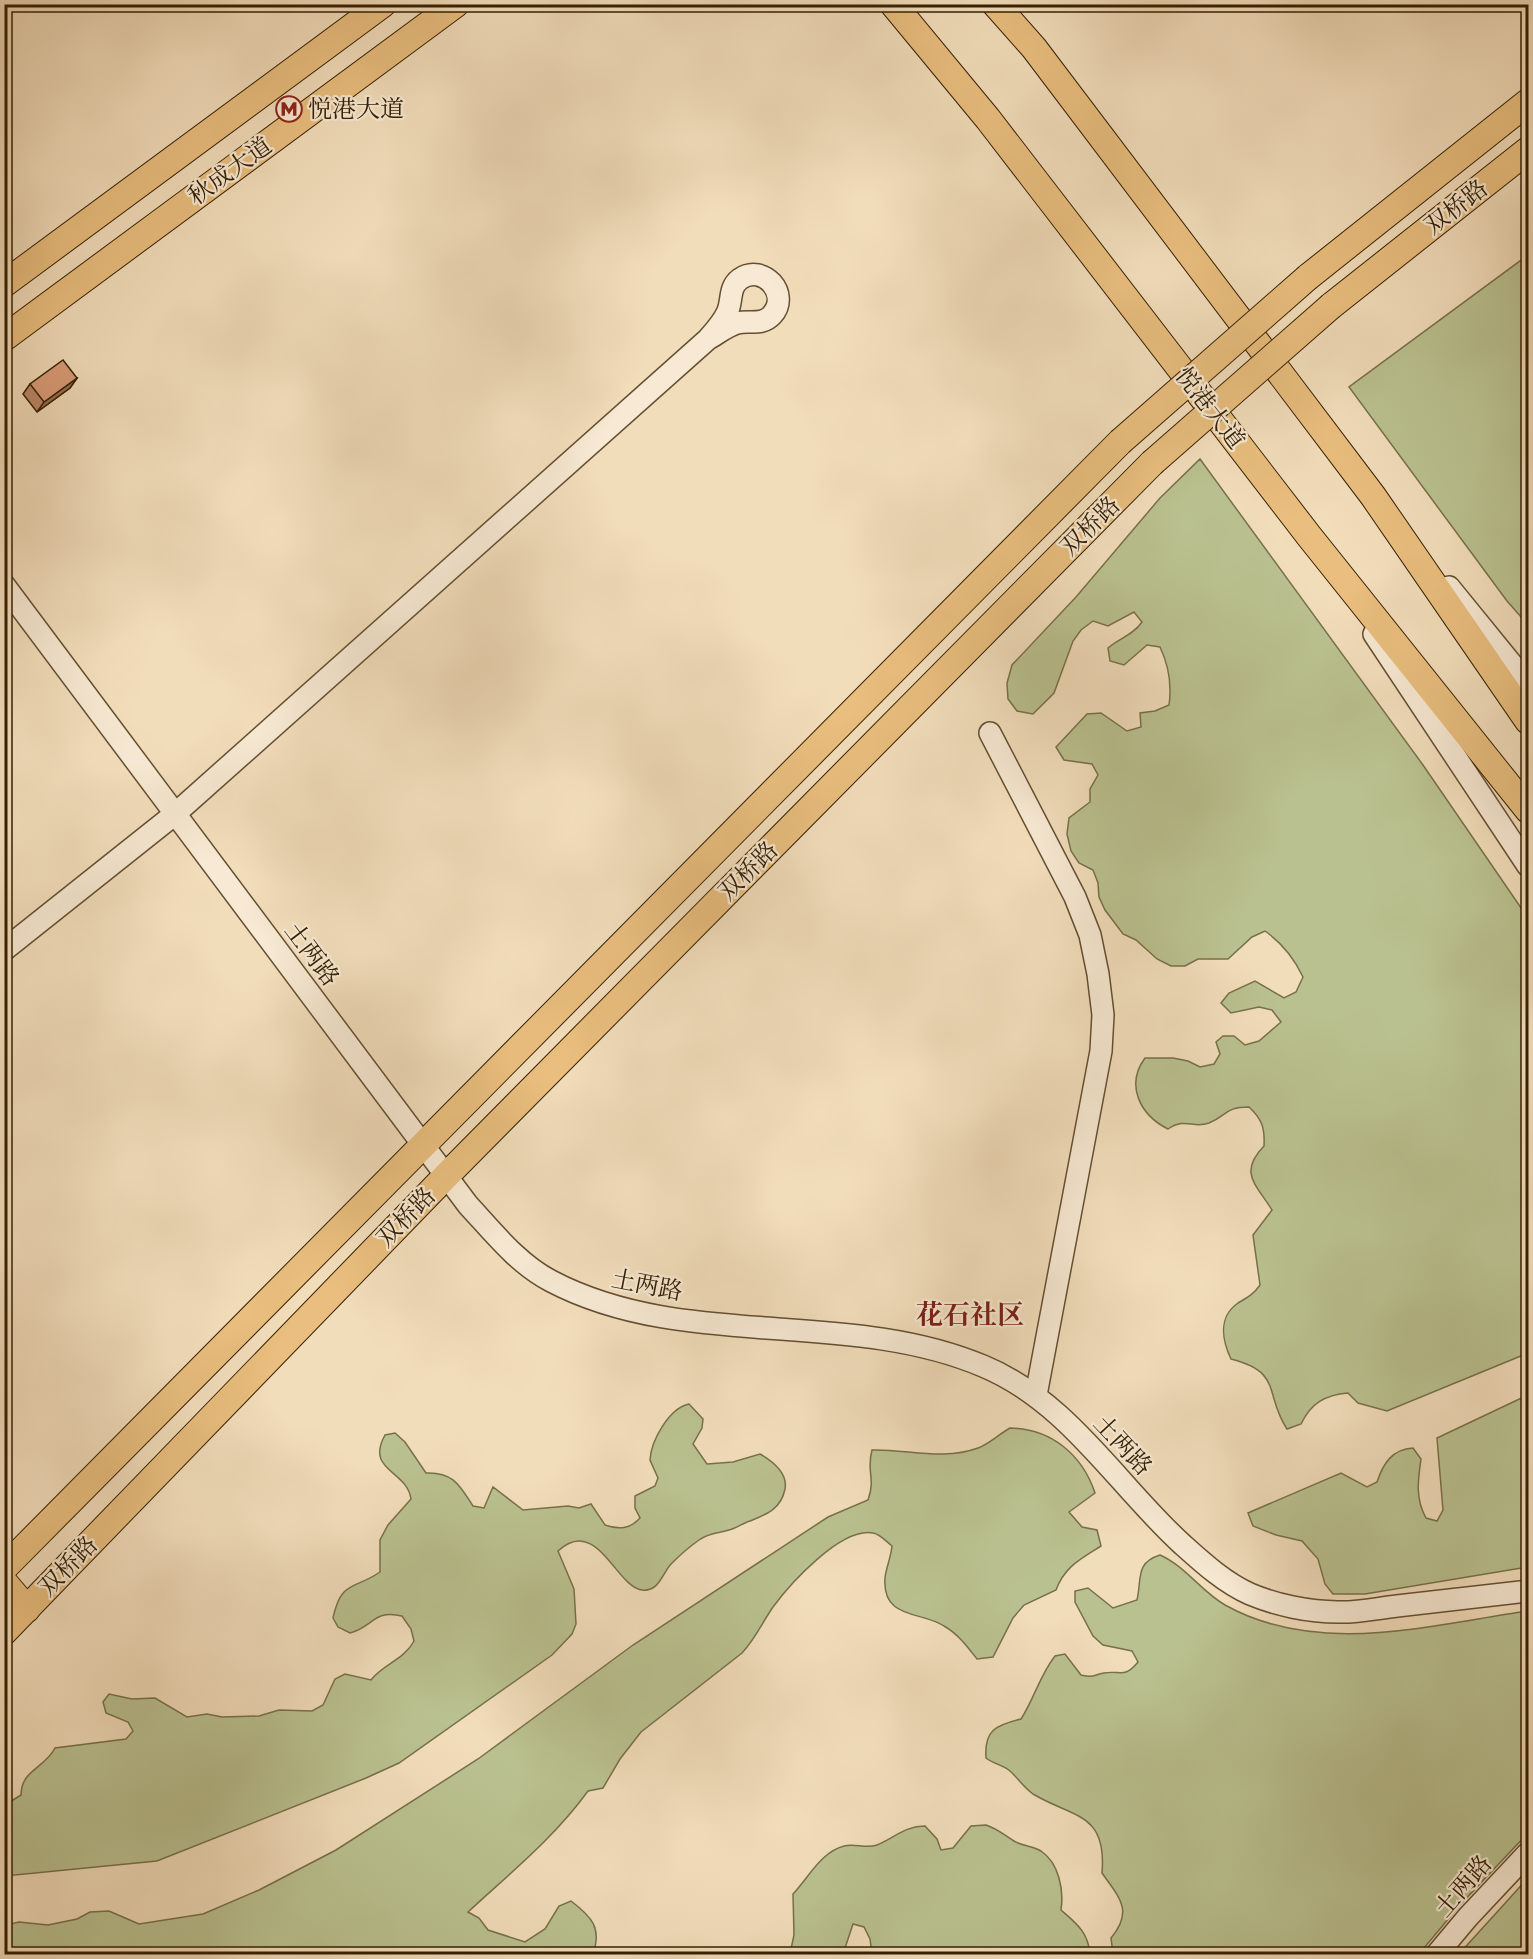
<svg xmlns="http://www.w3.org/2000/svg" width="1533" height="1959" font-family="'Old Standard TT','Noto Serif SC',serif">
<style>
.green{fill:#bac190;stroke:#77704a;stroke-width:1.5}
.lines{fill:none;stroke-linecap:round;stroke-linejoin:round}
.minor-casing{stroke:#644f31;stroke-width:24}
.major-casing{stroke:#342003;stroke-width:28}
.minor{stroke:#f7e9d3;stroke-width:21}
.major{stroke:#e9be7e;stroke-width:26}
.major-bridge-casing{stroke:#342003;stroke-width:28;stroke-linecap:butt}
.major-bridge{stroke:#e9be7e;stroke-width:26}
.wall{fill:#bc8768;stroke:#342003;stroke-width:1.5}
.shaded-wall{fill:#996e55;stroke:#342003;stroke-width:1.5}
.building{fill:#db9d79;stroke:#342003;stroke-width:1.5}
.labels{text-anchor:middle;stroke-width:4.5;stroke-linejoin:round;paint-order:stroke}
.poi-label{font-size:24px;fill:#342003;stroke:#f7e9d3;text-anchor:start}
.street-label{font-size:24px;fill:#342003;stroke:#f7e9d3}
.quarter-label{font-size:27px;font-weight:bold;fill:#7a1f14;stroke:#f7e9d3}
</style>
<rect width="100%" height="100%" fill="#f2ddbb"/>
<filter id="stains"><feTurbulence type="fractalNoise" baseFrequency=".00333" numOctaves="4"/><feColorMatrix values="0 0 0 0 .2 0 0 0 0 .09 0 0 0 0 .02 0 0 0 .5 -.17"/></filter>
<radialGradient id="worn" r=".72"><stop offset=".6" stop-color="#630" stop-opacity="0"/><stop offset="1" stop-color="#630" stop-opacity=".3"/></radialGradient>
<!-- green -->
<g class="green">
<path d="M1528,255V625L1507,601L1349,387Z"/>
<path d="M1200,459L1423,765L1528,918V1353L1387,1411L1358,1403L1348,1393C1325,1395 1311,1403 1301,1424L1287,1429C1264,1394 1283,1372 1231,1359C1222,1340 1218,1317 1238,1303C1248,1297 1253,1295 1260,1285L1253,1235L1272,1210C1256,1184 1238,1173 1264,1146C1265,1128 1262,1119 1249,1107C1225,1107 1228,1115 1209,1123C1193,1129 1186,1117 1168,1129C1140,1115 1125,1085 1145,1058H1173L1188,1061L1200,1067L1214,1064L1220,1054L1216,1042L1223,1036H1234L1245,1045L1259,1041L1281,1022L1272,1010L1259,1007L1231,1013L1221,1003L1229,993L1255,981L1284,998L1296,992L1303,977C1294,958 1282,943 1265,931L1252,937L1228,959H1198L1185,966H1171L1157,959L1136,940L1123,934L1105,910L1099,897L1098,883L1093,870L1079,863L1071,851L1067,834L1069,818L1090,802V789L1098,775L1092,764L1064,760L1056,747L1087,714L1101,713L1127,731L1141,727L1140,713L1155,711L1169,705C1172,684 1169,666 1160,647L1147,645L1124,665L1110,661L1108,648C1120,638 1133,635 1142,622L1134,612L1108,626L1093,621L1081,630L1073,641L1054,693L1033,714L1017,711L1008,699L1007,683L1012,665L1076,597L1160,498Z"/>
<path d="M1528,1395V1567L1365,1594H1333L1325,1584L1318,1559L1302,1541L1276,1535L1253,1526L1248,1513L1341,1473L1367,1487L1377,1482C1383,1464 1392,1449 1413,1448L1421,1459C1418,1480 1415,1498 1426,1518L1437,1521L1443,1510L1437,1438Z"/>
<path d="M689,1404L703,1419L702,1428L693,1444L707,1464L733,1462L760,1454C772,1461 788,1473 785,1489C781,1509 767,1514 750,1521C743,1523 737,1528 729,1530C719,1533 708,1533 699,1540C689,1547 679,1556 671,1564C662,1574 659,1592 642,1590C616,1587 597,1515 558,1551L574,1589L576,1624L572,1634L552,1655L399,1763L366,1778L157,1861L5,1876V1805L21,1795C21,1770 45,1768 55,1748L126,1739L133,1731L128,1722L106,1713L103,1702L109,1694L132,1699L155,1698L187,1717L207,1714L222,1717L259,1716L279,1710L312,1711L323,1705L335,1679L345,1674L371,1680C383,1664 404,1660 414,1641L411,1629L402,1616C374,1609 373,1627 350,1633L338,1627L333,1618C341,1580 354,1590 380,1572V1540L388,1525L411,1499C407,1470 365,1471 385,1435L395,1433L405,1442L426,1473C454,1472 460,1486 473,1506L484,1508L493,1487L523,1510L568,1506L579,1508L591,1504L605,1525C619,1530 630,1529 640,1518L635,1508V1496L655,1486L658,1478L650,1460C651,1441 669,1408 689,1404Z"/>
<path d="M1010,1428C1051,1429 1082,1454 1095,1493L1069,1512L1082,1527L1097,1530L1101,1546C1081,1559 1065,1566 1056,1590L1024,1605L1013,1618L993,1657L977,1659C967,1646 958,1634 944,1626C922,1611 882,1620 885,1578C886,1568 891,1557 892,1546C887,1542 880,1534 873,1533C841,1527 790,1584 773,1607C762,1623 755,1639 742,1653L641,1732L620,1759L603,1788L588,1791C554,1838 510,1873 468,1912L479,1918L488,1930L525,1942L545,1929L559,1906L571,1901C592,1917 602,1928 593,1954H5L6,1925L19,1922L48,1925L77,1919L90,1912L109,1911L139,1924L203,1914L259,1890L336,1850L478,1759L633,1645L828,1517L868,1500C876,1478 866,1472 872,1450C908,1449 942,1461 978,1448C989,1444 999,1434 1010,1428Z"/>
<path d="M1160,1555C1185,1566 1201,1591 1225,1605C1318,1657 1429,1625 1528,1611V1833L1460,1905L1419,1954H1113L1111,1938C1134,1911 1119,1897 1102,1873C1107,1812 1073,1818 1033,1794C1024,1788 1018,1778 1010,1771C1004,1765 993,1764 986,1758C984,1730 996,1725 1021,1719C1034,1699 1040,1675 1055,1656L1065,1654L1081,1675C1094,1678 1093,1675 1104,1673C1121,1670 1124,1679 1138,1662L1132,1651L1103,1645L1093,1636L1075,1602V1591L1088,1588L1113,1608L1137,1600C1142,1578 1135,1563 1160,1555Z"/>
<path d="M986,1825C998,1829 1004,1835 1014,1841C1022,1846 1033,1846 1041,1851C1059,1863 1064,1890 1061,1910C1077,1924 1088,1932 1090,1954H872L870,1939L864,1927L853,1924L843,1954H796L791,1949L794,1935L793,1894C809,1877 821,1852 844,1846C855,1843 866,1849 877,1845C894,1838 905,1826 925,1826L937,1839L941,1850L953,1848L971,1826Z"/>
<path d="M1528,1878V1954H1459Z"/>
</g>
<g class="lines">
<!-- minor casing -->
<g class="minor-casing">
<g id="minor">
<path d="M4,585L468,1205C493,1232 518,1264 551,1281C684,1351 846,1308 983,1366C1068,1401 1117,1485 1183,1545C1203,1563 1225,1583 1250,1594C1276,1605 1309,1612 1338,1612C1357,1613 1378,1608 1397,1606C1441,1601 1485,1596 1528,1591"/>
<path d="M1449,587L1528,684"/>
<path d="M1374,634L1528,866"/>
<path d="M990,733L1075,897L1090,935L1098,974L1103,1015L1101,1051L1036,1395"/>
<path d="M4,950L175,814L708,339C715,331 723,322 727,313C733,301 728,288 740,279C763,263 791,294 772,315C762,326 749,320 737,323C727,326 717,334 708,339"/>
<path d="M1437,1954L1468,1917L1528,1853"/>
</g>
</g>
<!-- major casing -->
<g class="major-casing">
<g id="major">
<path d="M893,4L988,119L1309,536L1528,810"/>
<path d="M995,4L1034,48L1373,496L1528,721"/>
<path d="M1308,277L1528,102"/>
<path d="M4,284L383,4"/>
<path d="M1331,306L1528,150"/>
<path d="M4,338L456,4"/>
<path d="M4,1568L1120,442"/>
<path d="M4,1582L27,1609"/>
<path d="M4,1632L446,1176L1152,463"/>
</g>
</g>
<!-- minor -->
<use href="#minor" class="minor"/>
<!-- major -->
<use href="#major" class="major"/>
<!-- major-bridge casing -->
<g class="major-bridge-casing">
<g id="major-bridge">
<path d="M1120,442L1308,277"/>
<path d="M1152,463L1331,306"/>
</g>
</g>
<!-- major-bridge -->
<use href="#major-bridge" class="major-bridge"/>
</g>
<!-- wall -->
<path class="wall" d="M77,378L70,388L37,412L23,394L30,384Z"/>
<!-- shaded-wall -->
<path class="shaded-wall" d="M77,378L70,388L37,412L44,402Z"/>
<!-- building -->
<path class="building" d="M63,360L77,378L44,402L30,384Z"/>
<!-- icons -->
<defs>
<g id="metro-ring" transform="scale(1.35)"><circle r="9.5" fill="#f7e9d3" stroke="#8f2418" stroke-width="1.5"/><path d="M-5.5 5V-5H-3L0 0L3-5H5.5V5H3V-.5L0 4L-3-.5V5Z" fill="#8f2418"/></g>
</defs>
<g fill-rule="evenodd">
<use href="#metro-ring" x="289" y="109"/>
</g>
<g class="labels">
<!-- poi labels -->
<g class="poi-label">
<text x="308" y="117">悦港大道</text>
</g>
<!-- street labels -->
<g class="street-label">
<text transform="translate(230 171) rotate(-36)" y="8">秋成大道</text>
<text transform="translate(1456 207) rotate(-38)" y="8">双桥路</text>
<text transform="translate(1210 408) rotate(52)" y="8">悦港大道</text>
<text transform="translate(1090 526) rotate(-45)" y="8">双桥路</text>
<text transform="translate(748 871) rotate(-45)" y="8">双桥路</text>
<text transform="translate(312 954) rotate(53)" y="8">土两路</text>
<text transform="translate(406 1217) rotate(-46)" y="8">双桥路</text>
<text transform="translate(647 1285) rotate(11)" y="8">土两路</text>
<text transform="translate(1123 1445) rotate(47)" y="8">土两路</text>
<text transform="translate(68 1566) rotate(-46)" y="8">双桥路</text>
<text transform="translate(1463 1886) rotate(-49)" y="8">土两路</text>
</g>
<!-- quarter labels -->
<g class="quarter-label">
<text x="970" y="1324">花石社区</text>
</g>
</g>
<!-- margin -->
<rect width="1533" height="1959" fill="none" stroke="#f2ddbb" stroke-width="24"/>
<rect x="6" y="6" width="1521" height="1947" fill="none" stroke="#342003" stroke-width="3"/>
<rect x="12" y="12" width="1509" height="1935" fill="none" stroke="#342003" stroke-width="1.5"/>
<rect width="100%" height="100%" filter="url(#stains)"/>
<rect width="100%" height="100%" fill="url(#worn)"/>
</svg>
